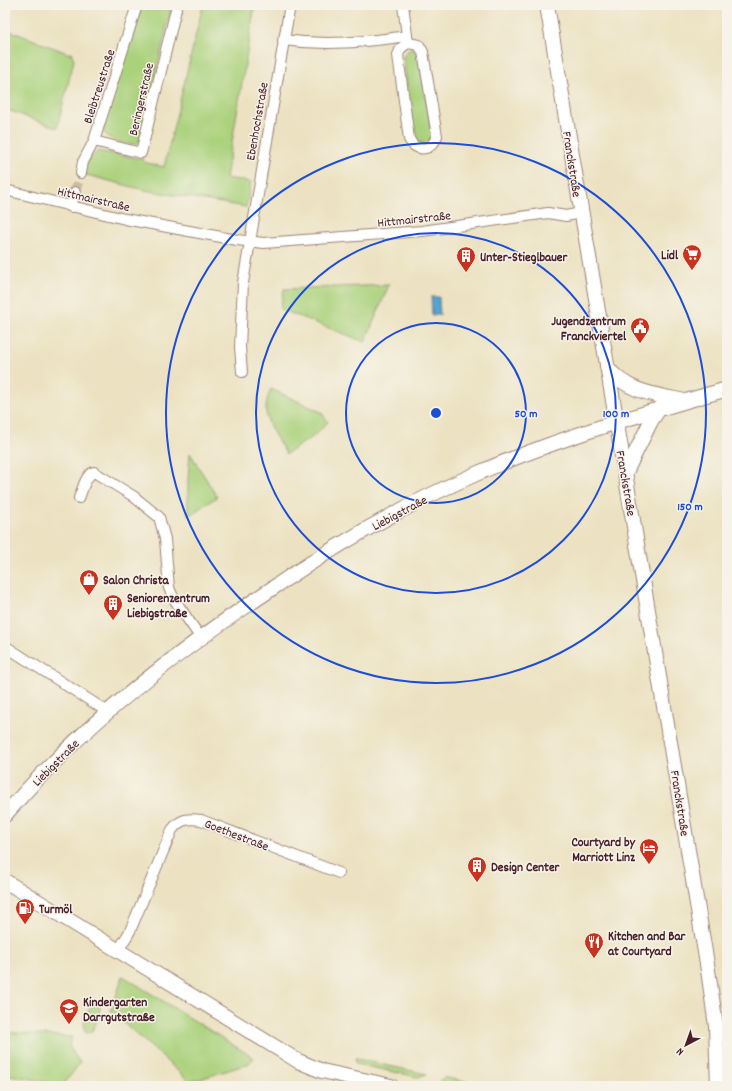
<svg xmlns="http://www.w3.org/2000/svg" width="732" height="1091" font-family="Dekko,sans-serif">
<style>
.green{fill:#aad17c;stroke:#7a7854}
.water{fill:#54a5cf;stroke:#4f627d}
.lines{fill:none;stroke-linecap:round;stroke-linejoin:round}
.street-tunnel{stroke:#ccbba4;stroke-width:10;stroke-dasharray:10 5;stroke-linecap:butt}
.street-casing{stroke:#9b8076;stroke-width:12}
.secondary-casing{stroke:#9b8076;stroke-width:16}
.street{stroke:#fff;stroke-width:10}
.secondary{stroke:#fff;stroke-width:14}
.ring{fill:none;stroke:#1d4ed8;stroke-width:2}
.labels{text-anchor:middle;stroke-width:3;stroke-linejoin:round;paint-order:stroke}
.street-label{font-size:13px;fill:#4a1f2b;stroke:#f7f3e8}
.poi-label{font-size:13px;font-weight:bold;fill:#4a1f2b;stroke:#f7f3e8;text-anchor:start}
.centre{fill:#1d4ed8;stroke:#f7f3e8;stroke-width:2}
.ring-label{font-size:12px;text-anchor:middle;font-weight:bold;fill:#1d4ed8;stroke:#f7f3e8;stroke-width:3;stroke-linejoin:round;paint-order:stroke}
</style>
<rect width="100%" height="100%" fill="#f7f3e8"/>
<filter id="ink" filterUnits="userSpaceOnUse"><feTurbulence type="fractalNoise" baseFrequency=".025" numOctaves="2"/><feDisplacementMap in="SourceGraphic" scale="8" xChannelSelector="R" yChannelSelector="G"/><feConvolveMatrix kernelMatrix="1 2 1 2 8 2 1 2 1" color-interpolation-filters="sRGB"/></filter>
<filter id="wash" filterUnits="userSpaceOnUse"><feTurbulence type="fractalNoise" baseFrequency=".012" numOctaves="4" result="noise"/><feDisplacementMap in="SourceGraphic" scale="16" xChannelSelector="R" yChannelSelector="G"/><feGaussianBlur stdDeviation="0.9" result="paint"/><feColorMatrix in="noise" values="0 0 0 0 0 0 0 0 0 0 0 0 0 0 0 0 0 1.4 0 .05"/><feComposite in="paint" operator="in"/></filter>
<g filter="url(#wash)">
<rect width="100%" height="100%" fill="#ece2c2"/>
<!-- green -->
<g class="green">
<path d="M142,5H172L140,140L138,143C128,147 103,139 102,128Z"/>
<path d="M203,5H255L226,178L251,182L246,207L144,190L83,174L87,161L98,151L143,159V162L164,167Z"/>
<path d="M5,29L70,54L71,52L74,60L57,128L5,109Z"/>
<path d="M411,49L419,53L432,136L425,143H418L414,138L403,57L406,52Z"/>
<path d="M389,285L365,342L280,309L284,289Z"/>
<path d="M271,389L321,412L328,422L314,436L286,454C273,430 258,417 271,389Z"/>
<path d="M190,453L217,497L188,516V479Z"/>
<path d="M123,976L254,1058L248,1064L190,1082L111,1011Z"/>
<path d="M94,1005L100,1006L99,1017L92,1031L86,1033C81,1027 86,1008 94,1005Z"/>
<path d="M5,1032L72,1037L69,1046L80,1063L63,1085L5,1074Z"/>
<path d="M355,1059H357L426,1074L418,1077L356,1064Z"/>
<path d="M443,1078H447L488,1086H460L438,1082Z"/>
</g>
<!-- water -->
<path class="water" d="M431,297H439L440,315H432Z"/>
</g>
<g filter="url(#ink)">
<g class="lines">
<!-- street-tunnel -->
<path class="street-tunnel" d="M75,192L81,173"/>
<!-- street casing -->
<g class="street-casing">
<g id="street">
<path d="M403,5L408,43"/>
<path d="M283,40C327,46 364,42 407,36"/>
<path d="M408,43L419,45L423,52L437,136C432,151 416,153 409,139L398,55L401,48Z"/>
<path d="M94,141L141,153L177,5"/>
<path d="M81,173L83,162L94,141L137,5"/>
<path d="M5,190L125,219L237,240L264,243L422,231L548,213L566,216L581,213"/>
<path d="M71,207L75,192"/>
<path d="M242,372L240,347L243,283L290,5"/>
<path d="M79,498C83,489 85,475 94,472L133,496L159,517L165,539L169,588L174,599L200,637"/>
<path d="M5,646L108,712"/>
<path d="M118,951L130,931L172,830C180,819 188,818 201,820L339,873"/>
</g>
</g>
<!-- secondary casing -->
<g class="secondary-casing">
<g id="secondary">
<path d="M547,5L708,970L716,1026L718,1086"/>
<path d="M607,367C626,392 656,395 685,401"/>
<path d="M625,474L651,421L659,409"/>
<path d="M5,815C78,729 168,658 261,596C329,549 400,507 476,474C557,438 642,414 727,389"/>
<path d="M5,881L298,1061L322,1071L391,1086"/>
</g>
</g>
<!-- street -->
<use href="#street" class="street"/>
<!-- secondary -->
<use href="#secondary" class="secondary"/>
</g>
</g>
<!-- distance rings -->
<g class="ring">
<circle cx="436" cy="413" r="90"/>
<circle cx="436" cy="413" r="180"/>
<circle cx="436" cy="413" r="270"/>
</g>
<!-- icons -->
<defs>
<g id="supermarket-pin" transform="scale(1)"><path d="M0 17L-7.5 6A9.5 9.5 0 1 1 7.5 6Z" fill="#c8321e" stroke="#f7f3e8"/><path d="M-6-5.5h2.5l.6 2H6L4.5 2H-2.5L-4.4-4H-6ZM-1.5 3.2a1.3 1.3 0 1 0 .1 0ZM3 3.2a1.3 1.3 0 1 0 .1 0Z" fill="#fff"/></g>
<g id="building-pin" transform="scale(1)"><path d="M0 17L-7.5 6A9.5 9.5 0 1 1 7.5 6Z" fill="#c8321e" stroke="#f7f3e8"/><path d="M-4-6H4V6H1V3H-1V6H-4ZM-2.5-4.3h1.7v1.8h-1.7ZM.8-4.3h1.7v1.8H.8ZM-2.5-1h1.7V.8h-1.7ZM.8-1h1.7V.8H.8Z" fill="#fff"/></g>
<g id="civic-pin" transform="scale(1)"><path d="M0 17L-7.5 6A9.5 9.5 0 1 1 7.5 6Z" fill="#c8321e" stroke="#f7f3e8"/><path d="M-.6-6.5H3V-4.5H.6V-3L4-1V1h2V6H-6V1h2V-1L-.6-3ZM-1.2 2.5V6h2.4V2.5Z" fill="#fff"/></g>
<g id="shop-pin" transform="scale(1)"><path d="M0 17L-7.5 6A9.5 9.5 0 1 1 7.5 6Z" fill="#c8321e" stroke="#f7f3e8"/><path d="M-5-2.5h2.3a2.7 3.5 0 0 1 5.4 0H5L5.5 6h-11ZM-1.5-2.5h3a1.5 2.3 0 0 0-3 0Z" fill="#fff"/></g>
<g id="hotel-pin" transform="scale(1)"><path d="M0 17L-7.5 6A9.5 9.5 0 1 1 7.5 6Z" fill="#c8321e" stroke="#f7f3e8"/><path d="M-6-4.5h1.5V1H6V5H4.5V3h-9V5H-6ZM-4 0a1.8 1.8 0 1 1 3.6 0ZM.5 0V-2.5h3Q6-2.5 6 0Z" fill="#fff"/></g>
<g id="fuel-pin" transform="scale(1)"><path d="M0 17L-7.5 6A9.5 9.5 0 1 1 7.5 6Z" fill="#c8321e" stroke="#f7f3e8"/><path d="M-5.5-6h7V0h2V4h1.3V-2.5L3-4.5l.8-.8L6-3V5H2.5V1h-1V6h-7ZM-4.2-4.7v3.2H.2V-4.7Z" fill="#fff"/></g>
<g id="restaurant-pin" transform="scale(1)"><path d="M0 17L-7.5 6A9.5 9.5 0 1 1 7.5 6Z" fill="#c8321e" stroke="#f7f3e8"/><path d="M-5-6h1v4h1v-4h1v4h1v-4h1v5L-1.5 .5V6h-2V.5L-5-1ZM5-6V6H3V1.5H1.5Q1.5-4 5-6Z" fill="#fff"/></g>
<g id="school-pin" transform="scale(1)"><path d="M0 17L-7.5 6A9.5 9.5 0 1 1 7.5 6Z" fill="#c8321e" stroke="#f7f3e8"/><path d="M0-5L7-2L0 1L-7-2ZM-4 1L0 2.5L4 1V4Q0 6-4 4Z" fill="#fff"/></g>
</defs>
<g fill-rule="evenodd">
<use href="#supermarket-pin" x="692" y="254"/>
<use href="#building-pin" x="466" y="256"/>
<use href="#civic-pin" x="640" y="327"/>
<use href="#shop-pin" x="89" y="579"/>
<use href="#building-pin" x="113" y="604"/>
<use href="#hotel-pin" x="649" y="848"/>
<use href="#building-pin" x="477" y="866"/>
<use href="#fuel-pin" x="25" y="908"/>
<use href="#restaurant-pin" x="594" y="942"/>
<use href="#school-pin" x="69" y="1008"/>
</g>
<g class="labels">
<!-- street labels -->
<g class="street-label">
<text transform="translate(98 86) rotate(-72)" y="5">Bleibtreustraße</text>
<text transform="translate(140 99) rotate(-77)" y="5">Beringerstraße</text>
<text transform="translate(256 121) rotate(-80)" y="5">Ebenhochstraße</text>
<text transform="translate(573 164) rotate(81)" y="5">Franckstraße</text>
<text transform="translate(94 198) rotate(13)" y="5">Hittmairstraße</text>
<text transform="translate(414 218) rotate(-6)" y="5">Hittmairstraße</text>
<text transform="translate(627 483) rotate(80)" y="5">Franckstraße</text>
<text transform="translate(399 512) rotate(-28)" y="5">Liebigstraße</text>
<text transform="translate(55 762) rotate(-45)" y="5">Liebigstraße</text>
<text transform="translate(681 803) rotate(81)" y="5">Franckstraße</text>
<text transform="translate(237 834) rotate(21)" y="5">Goethestraße</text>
</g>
<!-- poi labels -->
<g class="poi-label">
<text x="678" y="259" text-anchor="end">Lidl</text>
<text x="480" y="261">Unter-Stieglbauer</text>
<text x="626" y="325" text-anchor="end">Jugendzentrum<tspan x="626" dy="15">Franckviertel</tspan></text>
<text x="103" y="584">Salon Christa</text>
<text x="127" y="602">Seniorenzentrum<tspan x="127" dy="15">Liebigstraße</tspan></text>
<text x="635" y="846" text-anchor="end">Courtyard by<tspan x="635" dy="15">Marriott Linz</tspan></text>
<text x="491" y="871">Design Center</text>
<text x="39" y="913">Turmöl</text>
<text x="608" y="940">Kitchen and Bar<tspan x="608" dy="15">at Courtyard</tspan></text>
<text x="83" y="1006">Kindergarten<tspan x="83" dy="15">Darrgutstraße</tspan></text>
</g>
</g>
<circle cx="436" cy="413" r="6" class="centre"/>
<g class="ring-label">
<text x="526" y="417">50 m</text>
<text x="616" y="417">100 m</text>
<text x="690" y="510">150 m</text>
</g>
<!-- margin -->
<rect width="732" height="1091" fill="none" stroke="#f7f3e8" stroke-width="20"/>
<!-- north arrow -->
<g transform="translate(686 1045) rotate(221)" stroke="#f7f3e8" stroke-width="3" paint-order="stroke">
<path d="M0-3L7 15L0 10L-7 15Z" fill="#4a1f2b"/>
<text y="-6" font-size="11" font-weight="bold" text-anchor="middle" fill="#4a1f2b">N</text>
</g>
</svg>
